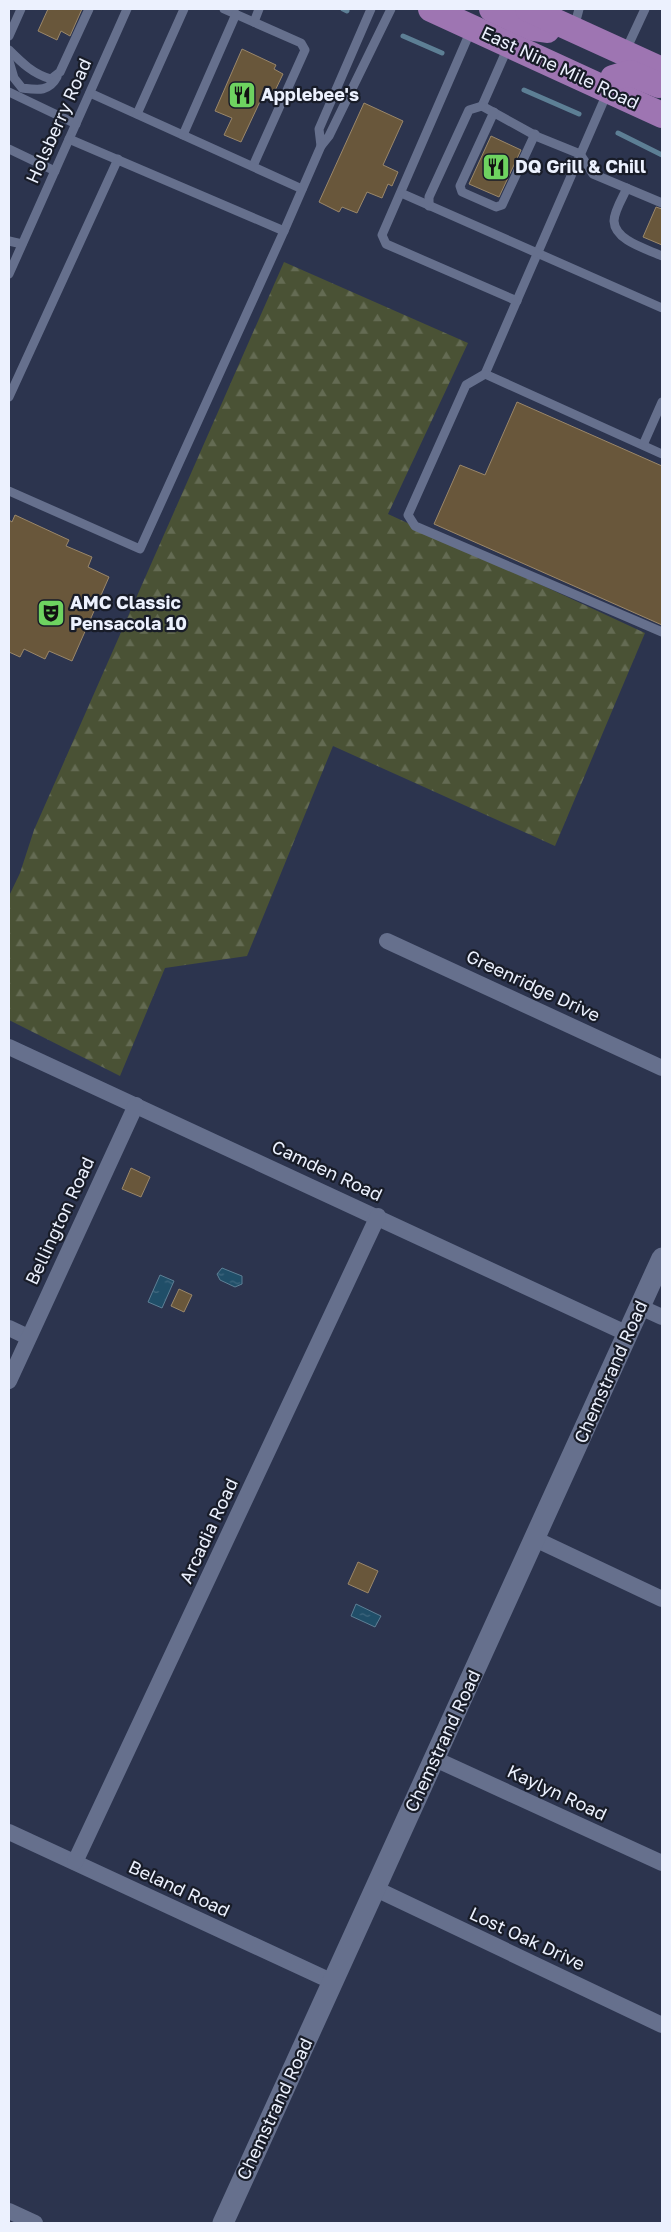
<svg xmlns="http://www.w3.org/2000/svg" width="671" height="2232" font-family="'Golos Text',sans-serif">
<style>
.forest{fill:url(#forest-firs)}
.water{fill:url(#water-ripples);stroke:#5d7f95}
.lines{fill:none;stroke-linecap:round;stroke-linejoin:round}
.stream{stroke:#5d7f95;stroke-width:5}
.building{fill:#69573b;stroke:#9a876a}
.service{stroke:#66708d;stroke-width:9}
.minor{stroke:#66708d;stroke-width:16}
.tertiary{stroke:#66708d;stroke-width:21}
.primary{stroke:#9e75b2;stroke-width:26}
.labels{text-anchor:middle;stroke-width:4.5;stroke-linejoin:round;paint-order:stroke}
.street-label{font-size:18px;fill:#ecf1fe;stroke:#181c28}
.poi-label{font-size:18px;font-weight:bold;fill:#ecf1fe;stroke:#181c28;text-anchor:start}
</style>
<defs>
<pattern id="forest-firs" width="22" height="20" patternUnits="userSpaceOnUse" patternTransform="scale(1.25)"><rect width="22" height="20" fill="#4a5235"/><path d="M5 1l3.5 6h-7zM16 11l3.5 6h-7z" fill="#646b53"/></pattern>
<pattern id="water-ripples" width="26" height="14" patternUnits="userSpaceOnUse" patternTransform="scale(1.25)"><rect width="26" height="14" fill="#204e68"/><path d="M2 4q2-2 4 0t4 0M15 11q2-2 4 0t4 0" fill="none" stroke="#41687f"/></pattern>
</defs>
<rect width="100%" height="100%" fill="#2c344e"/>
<!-- forest -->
<path class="forest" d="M284,262L468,343L388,514L645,633L555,846L333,746L247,956L165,968L120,1076L9,1020V896L20,873L34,830Z"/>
<!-- water -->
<g class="water">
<path d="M222,1268L242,1276V1284L235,1287L220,1280L217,1274Z"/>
<path d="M160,1275L174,1281L162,1308L148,1302Z"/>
<path d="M356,1604L381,1616L375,1627L351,1616Z"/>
</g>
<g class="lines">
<!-- stream -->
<g class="stream">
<path d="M343,9L347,11"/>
<path d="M403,36L442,53"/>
<path d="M524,90L579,114"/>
<path d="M618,133L662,155"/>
</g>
</g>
<!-- building -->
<g class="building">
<path d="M48,9H82L70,36L61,31L57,40L38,31Z"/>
<path d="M242,49L276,65L274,69L283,74L272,97L264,93L241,142L224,135L232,118L215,111Z"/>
<path d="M364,103L403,121L383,165L398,172L392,186L388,184L382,198L367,192L357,213L342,207L339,212L319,202Z"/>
<path d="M491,136L521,150L499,197L469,184Z"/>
<path d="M656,207L662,209V245L643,237Z"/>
<path d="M517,402L662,466V625L434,524L460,465L485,475Z"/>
<path d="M15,515L69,540L66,546L92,557L88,567L109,577L72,661L49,651L45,659L24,649L20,657L9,652V520L12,522Z"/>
<path d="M131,1168L150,1177L141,1197L122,1189Z"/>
<path d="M179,1289L192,1295L184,1312L171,1306Z"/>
<path d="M358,1562L378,1571L368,1593L348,1584Z"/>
</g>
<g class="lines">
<!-- service -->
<g class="service">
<path d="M224,9L301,43L305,50L253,166"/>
<path d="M254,22L259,9"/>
<path d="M574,28L579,9"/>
<path d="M471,30L382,235L386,244L517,301"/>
<path d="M9,36L21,9"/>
<path d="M508,47L482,106L538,137L580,154L593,174L662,203"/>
<path d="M9,50C22,63 33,74 51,79L60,72L89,9"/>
<path d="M625,52L645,9"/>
<path d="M9,61L14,78L22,88C38,90 49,92 57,77"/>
<path d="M608,91L485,374L662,454"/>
<path d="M9,92L76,124"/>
<path d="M90,93L302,189"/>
<path d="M494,112L460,186L462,192L496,207L502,205L535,134"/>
<path d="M137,114L184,9"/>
<path d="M183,135L236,14"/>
<path d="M321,146L319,129L371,9"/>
<path d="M9,149L55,171"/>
<path d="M627,188C623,197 614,211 614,221C615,241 647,249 662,256"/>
<path d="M401,193L662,308"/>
<path d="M429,206V197L469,110L482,106"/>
<path d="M284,231L321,146L329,136L391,9"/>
<path d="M9,241L22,244"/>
<path d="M9,274L127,9"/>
<path d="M485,374L466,385L408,515L415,526L662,632"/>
<path d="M9,397L118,159"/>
<path d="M643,445L662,402"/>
<path d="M9,491L140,549L284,231L69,139"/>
</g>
<!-- minor -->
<g class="minor">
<path d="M387,941L662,1068"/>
<path d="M9,1047L628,1334"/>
<path d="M640,1307L662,1317"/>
<path d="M9,1328L28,1337"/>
<path d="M9,1381L136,1105"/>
<path d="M535,1539L662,1599"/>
<path d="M435,1759L662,1863"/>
<path d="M9,1832L333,1982"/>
<path d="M75,1862L378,1216"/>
<path d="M376,1889L662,2025"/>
<path d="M9,2211L35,2223"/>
</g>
<!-- tertiary -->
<path class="tertiary" d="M223,2223L662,1258"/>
<!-- primary -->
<g class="primary">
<path d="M431,9L662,115"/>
<path d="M492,9L533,28L547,30"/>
<path d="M528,9L662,70"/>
<path d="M613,78L630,73L659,85"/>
</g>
</g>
<!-- icons -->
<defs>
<g id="restaurant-square" transform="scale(1.4375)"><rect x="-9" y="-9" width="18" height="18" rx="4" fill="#6ed360" stroke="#181c28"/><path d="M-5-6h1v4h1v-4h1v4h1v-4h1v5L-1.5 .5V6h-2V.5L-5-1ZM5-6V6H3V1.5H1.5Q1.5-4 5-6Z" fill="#111"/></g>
<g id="theatre-square" transform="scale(1.4375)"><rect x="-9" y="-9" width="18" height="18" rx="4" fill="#6ed360" stroke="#181c28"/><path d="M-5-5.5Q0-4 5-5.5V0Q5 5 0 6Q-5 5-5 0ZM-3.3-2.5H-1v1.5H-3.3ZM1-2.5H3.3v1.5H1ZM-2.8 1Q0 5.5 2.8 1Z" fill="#111"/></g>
</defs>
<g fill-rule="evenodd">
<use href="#restaurant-square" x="242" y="95"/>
<use href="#restaurant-square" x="496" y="167"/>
<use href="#theatre-square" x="51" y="613"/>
</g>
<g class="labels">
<!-- street labels -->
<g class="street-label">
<text transform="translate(560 68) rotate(25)" y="6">East Nine Mile Road</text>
<text transform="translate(59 121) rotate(-66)" y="6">Holsberry Road</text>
<text transform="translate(533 986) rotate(25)" y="6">Greenridge Drive</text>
<text transform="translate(327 1171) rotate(25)" y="6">Camden Road</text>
<text transform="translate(60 1221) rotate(-65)" y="6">Bellington Road</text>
<text transform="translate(611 1372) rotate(-66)" y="6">Chemstrand Road</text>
<text transform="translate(209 1531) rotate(-65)" y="6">Arcadia Road</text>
<text transform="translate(443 1741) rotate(-65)" y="6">Chemstrand Road</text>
<text transform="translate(557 1793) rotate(25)" y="6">Kaylyn Road</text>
<text transform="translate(179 1889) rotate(25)" y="6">Beland Road</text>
<text transform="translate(527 1939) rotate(25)" y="6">Lost Oak Drive</text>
<text transform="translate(275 2109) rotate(-65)" y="6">Chemstrand Road</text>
</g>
<!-- poi labels -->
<g class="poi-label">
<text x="261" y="101">Applebee's</text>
<text x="515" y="173">DQ Grill &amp; Chill</text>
<text x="70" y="609">AMC Classic<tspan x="70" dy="21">Pensacola 10</tspan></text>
</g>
</g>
<!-- border -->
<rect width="671" height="2232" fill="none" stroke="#ecf1fe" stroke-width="20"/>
</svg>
